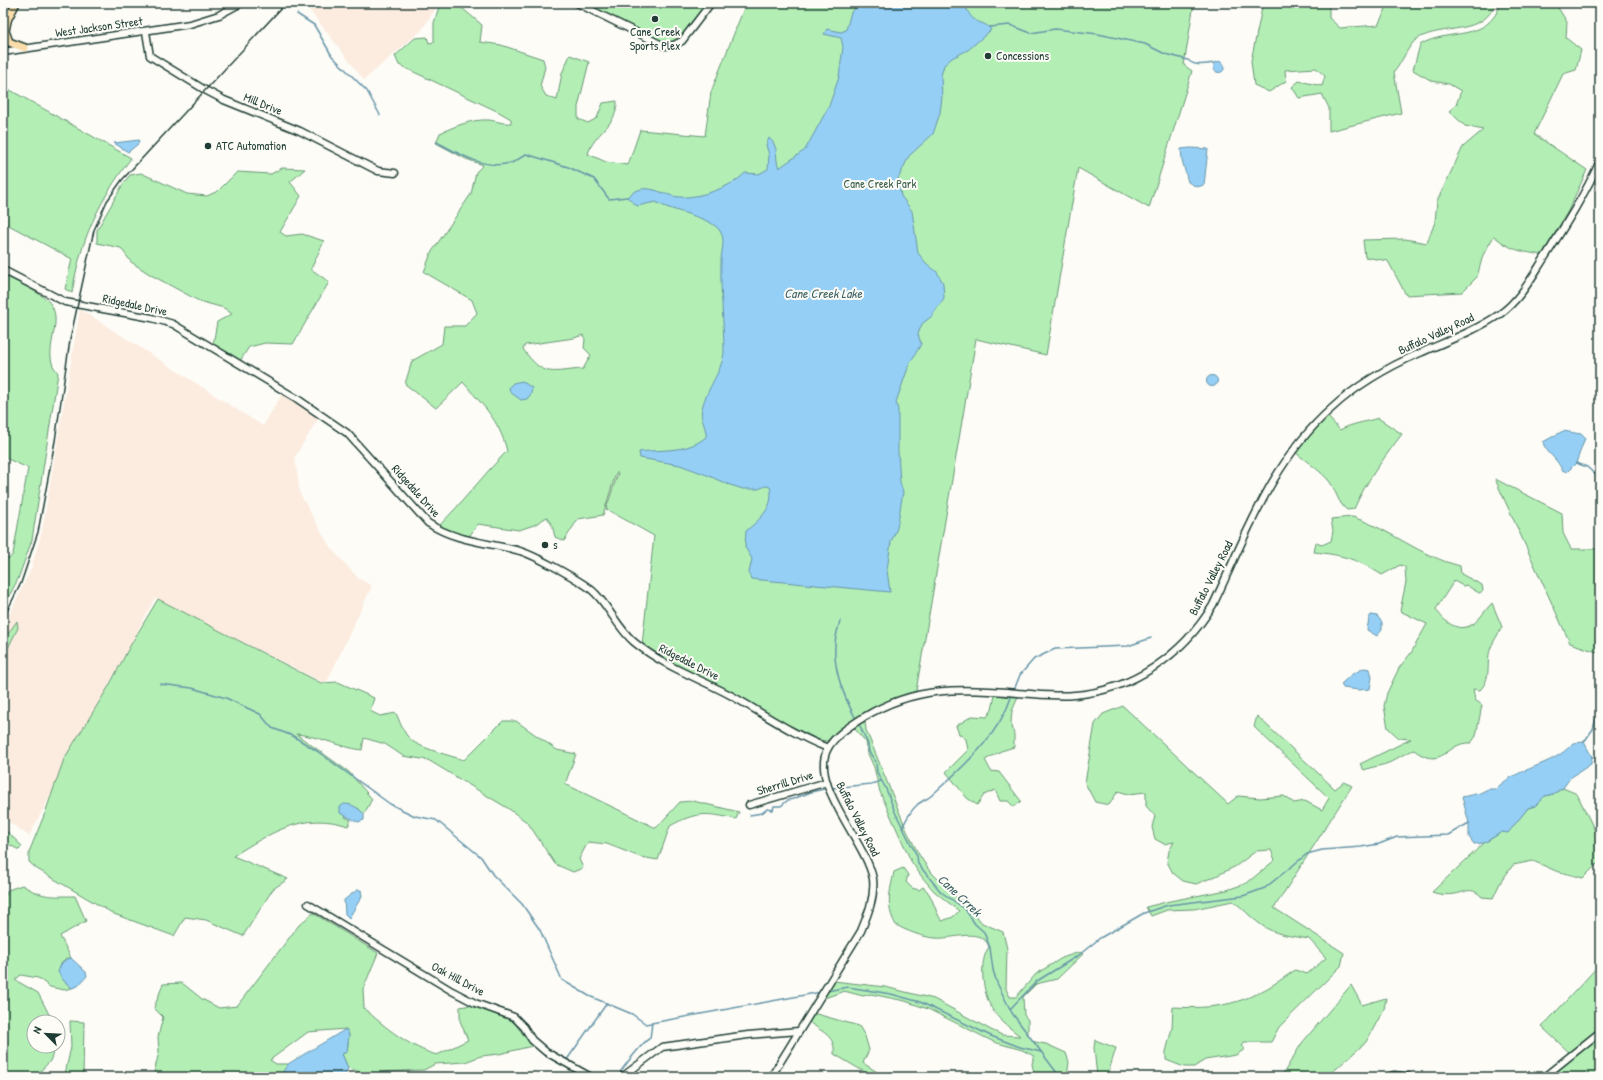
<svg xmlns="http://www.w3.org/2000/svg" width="1603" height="1080" font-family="'Patrick Hand',sans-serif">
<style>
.built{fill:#fcece0}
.green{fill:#b3efb5;stroke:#699674;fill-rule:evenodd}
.water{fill:#96cff6;stroke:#6695a8}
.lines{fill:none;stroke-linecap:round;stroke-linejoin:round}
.stream{stroke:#6695a8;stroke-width:1.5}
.minor-casing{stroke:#1f3d34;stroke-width:9}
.major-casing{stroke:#1f3d34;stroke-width:10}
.minor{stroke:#fdfcf7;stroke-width:6}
.major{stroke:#faddab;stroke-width:7}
.rail{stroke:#1f3d34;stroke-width:1.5}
.poi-dot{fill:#1f3d34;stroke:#fdfcf7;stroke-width:1.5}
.labels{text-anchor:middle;stroke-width:4;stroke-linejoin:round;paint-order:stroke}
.street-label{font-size:12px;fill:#1f3d34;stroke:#fdfcf7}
.poi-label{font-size:12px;fill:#1f3d34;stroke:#fdfcf7;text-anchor:start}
.park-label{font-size:12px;fill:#3d614e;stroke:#fdfcf7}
.water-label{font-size:13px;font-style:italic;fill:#3d6264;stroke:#fdfcf7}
</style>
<rect width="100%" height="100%" fill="#fdfcf7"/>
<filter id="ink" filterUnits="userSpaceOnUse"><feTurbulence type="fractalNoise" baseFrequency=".025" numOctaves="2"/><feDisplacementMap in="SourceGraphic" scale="8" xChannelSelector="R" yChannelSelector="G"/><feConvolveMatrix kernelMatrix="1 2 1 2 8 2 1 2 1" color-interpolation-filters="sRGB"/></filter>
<g filter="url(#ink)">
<!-- built -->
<g class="built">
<path d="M304,3H439L422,30L364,80Z"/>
<path d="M80,309L263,426L282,394L319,417L295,457L300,494L330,547L358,578L372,586L326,684L155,598L29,836L3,818V628L31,569L42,531Z"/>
</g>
<!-- green -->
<g class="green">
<path d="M440,3H456L482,25L480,42L501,45L543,59L545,67L540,86L546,96L557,100L562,73L570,55L589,62L578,107V119L588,123L597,118L603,103L617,101C618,126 594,132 588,154L606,162L628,165L640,130L705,136L711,92L746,3H1194L1184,65L1192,71L1149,208L1078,168L1046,355L976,339L916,691C882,702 855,719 827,741L813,739L723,689L680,669L642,645L654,536L606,509L618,473H616L603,515L578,519L564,541L555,537L552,525L547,517L534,525L519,530L478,524L468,538L439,526C463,502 483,475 507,451C499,419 483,406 463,382L436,408L405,384L412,361L442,344L444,326H465L477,313L472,300L424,272L431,253L471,194L476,172L483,165L466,159L436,143L440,133C456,126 471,119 489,120C497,121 503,124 511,123V119L499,112L399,65L395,56L415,38L427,37L429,43L434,42V23ZM583,335L585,339L584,348L591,355L583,369C552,371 544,379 523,349L525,345L574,338Z"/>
<path d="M584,3H706L682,35L671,42L657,40Z"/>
<path d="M1263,3H1329V18L1340,28L1378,25L1386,9L1385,3H1495C1485,36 1441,24 1417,39C1408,45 1402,63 1394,72L1401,113L1329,131V108L1322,94L1299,98L1292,87L1299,81L1322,86L1325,76L1316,68L1285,70L1286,81L1269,92L1254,85L1251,61Z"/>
<path d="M1501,3H1539L1557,6L1567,22L1566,38L1581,50L1576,70L1563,74L1534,134L1587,170L1568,211L1542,255C1520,251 1512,251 1494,236L1483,255L1477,277L1462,292L1406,295L1388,261L1365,257L1363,240L1405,239L1427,243L1435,222L1437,201L1463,147L1483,130L1465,126L1449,111L1456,105L1461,91L1449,84L1432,81L1413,70L1420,45C1449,27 1487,44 1501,3Z"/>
<path d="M3,86L131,158C98,203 81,238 72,293L65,289L72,259L3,222V212L6,211L3,209Z"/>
<path d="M282,168L305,169L290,182L301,196L280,232L286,236L302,234L324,241L311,269L329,282L293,344L265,343L249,347L240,361L213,345L217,322L232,314L224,308L199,301L151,275L131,262L121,248L97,243V230L123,184L130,175L141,173L187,194L207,196L218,191L237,172L271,174Z"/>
<path d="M3,275C16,282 34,289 46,299C66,316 46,342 52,363C53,367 56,370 58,373L32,540L18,579L3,608V555L9,559L13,554L28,468L3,457Z"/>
<path d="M1327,416L1340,430C1350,424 1366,422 1378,418L1402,434C1384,458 1366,481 1354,509L1347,510C1338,503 1336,491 1330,482C1321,471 1307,462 1296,453L1303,441Z"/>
<path d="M1495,479L1562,513L1563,533L1571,549H1600V653L1570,643Z"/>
<path d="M1353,517C1392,530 1419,556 1460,566L1461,574L1482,585L1483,591L1479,593L1466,585L1463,586L1454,581L1436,609C1443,621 1458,634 1473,624C1480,619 1486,609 1492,603L1502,627C1498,635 1492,643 1490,650C1486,664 1492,678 1480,690L1473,689L1475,700L1482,705L1476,736L1471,743C1447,741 1443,772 1414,750C1405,753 1399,757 1391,762C1383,766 1373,766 1364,770L1360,764L1411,739L1399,738L1388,728L1384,706L1387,693L1399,668L1411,653L1427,624L1400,611L1406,582L1405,567L1400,565L1382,575C1357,559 1343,555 1314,552L1316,543L1322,545L1331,541L1333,531L1331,519Z"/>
<path d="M158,599L321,683L338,682L374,698L370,711L380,716L396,713C400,722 403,733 411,740C420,748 451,756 464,760L503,721H516L557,750L576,754L565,784L656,828L680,802L693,801L739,812L736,819C707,813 697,811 670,826L658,860L640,857L607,844L588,842L579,859L583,868L573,872L555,864L528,823L509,809L428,760L403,756L385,744L364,738L362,750C339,747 319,736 296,734L349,772L372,799L364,814L358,808L345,817L351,820L348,826C304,811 270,833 233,856L288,879L273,889L243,936L206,920L185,917L174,936L114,914L37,869L29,862V852L45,813L64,759L109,686L130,646Z"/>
<path d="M17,621L18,628L3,658V641Z"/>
<path d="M995,695L1018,697L1012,711L1011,722L1014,734V747L1001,751L985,760L991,771L999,772L1021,801L1014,807L1008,801H1000L995,790L984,795L977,805L967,798L946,772L968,750L966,739L959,734L956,726L972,716L987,717L992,710Z"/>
<path d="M1123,706L1228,804L1238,796L1260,798L1284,796L1294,803L1305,801L1322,810L1329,798L1254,727L1257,716L1335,789L1344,782L1352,786L1274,908L1344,953L1341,966L1279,1027L1271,1042H1244L1241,1046L1245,1049L1236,1055L1205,1060L1194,1067H1184L1166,1060V1052L1172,1028L1173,1007C1226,1010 1252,1001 1295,970L1307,974L1326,958L1309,939C1292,936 1274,935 1260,924C1250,917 1243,908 1233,901L1194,909L1167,910L1151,916L1146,907L1170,901L1227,890L1247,883L1275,860L1271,850L1256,851L1236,866L1216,876L1196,884L1183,881L1173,873L1167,862L1169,851L1174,842L1164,844L1155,839L1152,827L1155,816L1146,806V792L1128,794L1118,791L1109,805L1095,802L1085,783L1095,724L1103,714Z"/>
<path d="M865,721L866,730L907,831L918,853L929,870L956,897L967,904L982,923L1003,932L1007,949L1006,989L1010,997H1016L1036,974L1062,958L1079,952L1083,954L1057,979L1036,984L1023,997L1024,1015L1028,1020V1035L1035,1042L1046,1044L1066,1053L1069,1062L1067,1077H1035L1032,1064L1034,1056L1022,1050L994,1042L928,1009L905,1001L871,994L863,996L844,991L822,999L834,981L885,987L934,999L991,1030L1002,1035L1020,1036C1010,1028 997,1019 991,1007C983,992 978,962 989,947C982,926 952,940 935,938C922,937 907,931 896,925C885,906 890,892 894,872L903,868L908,875L906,882L912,888L919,890L923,887C933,894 934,911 942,921L953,917L959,911L934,891L922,877L911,861L880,792L874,767L868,754L866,742L854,728Z"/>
<path d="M1563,788L1577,794L1600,841V861L1583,878L1556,871L1533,861L1513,865L1500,883L1493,898L1482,897C1471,886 1467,892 1455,894C1447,895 1440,895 1432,892L1484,843L1502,832H1508L1528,808L1535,806L1545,796L1553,794Z"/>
<path d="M3,828L22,846L19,850L3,841Z"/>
<path d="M22,885C43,898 51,896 75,896L86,921L60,936L71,958L65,959L61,964L63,980L72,988L64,990L50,987L38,978L21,975L15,980L38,993L53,1022H34V1046H56L50,1061L35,1077H3V900L8,890Z"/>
<path d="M313,913L378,953L363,989L364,1008C384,1027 411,1048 437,1055L468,1040L460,1021V1007L471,1005L513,1021L532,1046L499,1054L481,1056L465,1062L435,1064L424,1070L385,1072L371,1076L348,1068L342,1054L347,1052L349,1035L346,1029L308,1032L270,1060L276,1064H288L283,1073L289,1077H153L159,1052L158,1037L163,1017L154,1008L163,984L182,983L202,999L219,1008L237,1006L299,925Z"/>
<path d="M1600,964V1029L1571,1054L1542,1027Z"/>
<path d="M1351,985L1362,1005L1386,998L1384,1009L1366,1042L1327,1077H1281L1302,1043Z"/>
<path d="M813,1013L859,1026L865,1036L869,1050L863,1063L885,1077H873L834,1054C836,1036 822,1032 809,1022Z"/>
<path d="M70,1021L84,1022L83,1077H62L65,1074L71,1047Z"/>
<path d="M1600,1035V1077H1550Z"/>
<path d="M1095,1040L1116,1048L1107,1077H1097L1094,1048Z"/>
</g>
<!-- water -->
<g class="water">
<path d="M862,3H964C967,9 969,16 975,20C981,24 987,23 991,30L968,50L952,58L944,65L941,76L942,97L940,113L933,134L909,156L898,179L901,196L912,211L918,253L926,263L937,272L943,283L944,298L932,316L922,324L918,334L921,344L909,365L896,402L898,410V451L900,482L903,492L897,528L891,542L887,570L890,592L751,579L749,573L752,559L745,547L746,531C760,519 775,507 770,487L766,486L758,489H743L727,484L707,475L680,465L640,458L639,452C662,449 687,453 706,437C707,427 699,419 702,408C707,388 721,373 724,353C724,322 720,292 721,261C721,251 726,240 720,231C710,216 671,212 656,202L637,206L627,197C644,182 655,191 673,196C693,201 731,188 745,173L759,174L768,169L769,155L766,145L769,138C780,147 774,157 779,168L805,150L829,106L839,77L843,47L841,38L824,34L827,29L841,32L846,30L851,12Z"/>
<circle cx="1219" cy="67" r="5.5"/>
<path d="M139,140L138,144L128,152L114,143Z"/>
<path d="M1190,148L1208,149L1204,185L1197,187L1188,182L1182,160L1181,149Z"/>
<circle cx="1212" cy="381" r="5.5"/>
<path d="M522,381L532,388L531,394L527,399L521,400L510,392L509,387L513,383Z"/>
<path d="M1563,431L1581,434L1585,438L1576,463L1567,472L1562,470C1558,459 1544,451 1543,442Z"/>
<path d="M1371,615L1377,616L1382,622V630L1377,636L1367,630L1369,618Z"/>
<path d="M1364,668L1370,669L1372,677L1370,689L1359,690L1343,688L1341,684L1351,675Z"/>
<path d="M1584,742L1592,757L1591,764L1570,778L1563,788L1553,794L1545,796L1535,806L1528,808L1508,833L1502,832L1484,843L1474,844L1469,837V823L1462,797L1480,793L1488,789H1496C1516,767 1553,767 1573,743Z"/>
<path d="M344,804C353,804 358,808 364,814V820L358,822L340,813V807Z"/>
<path d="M357,890H361L362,896L349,918L345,914L344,900Z"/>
<path d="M71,958L86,972L87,976L78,986L72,988L63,980L58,972C61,964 62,960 71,958Z"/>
<path d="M346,1029L349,1035L347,1052L342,1054L348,1068L344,1077H289L282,1073L288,1064Z"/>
</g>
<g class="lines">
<!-- stream -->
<g class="stream">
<path d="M297,14L314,25L332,56L367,91L380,115"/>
<path d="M989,27L1010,25L1031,33L1055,29L1098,34L1145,44L1165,54L1188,60C1195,67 1206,64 1215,63"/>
<path d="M437,142C459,154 485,170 510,163C516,162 521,157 526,154L568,167L594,179L609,199L627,197"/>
<path d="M1576,463L1587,467L1600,479"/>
<path d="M840,621C838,629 835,637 835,645C833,671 844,697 856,719"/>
<path d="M160,684L192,688L226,698L260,714L272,728L293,736L317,751L390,804L415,816L436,820L481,857L493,875L522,904L540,930L562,980L589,996L632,1014L646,1024L821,992"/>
<path d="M1014,690L1020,675L1034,659L1055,649L1128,646L1151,638"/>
<path d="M860,726L868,744L869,752L876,762L877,772L886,789L895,812L917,856L918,864L941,892L965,909L975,924L984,932L990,948L993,970L997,983L1012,1013L1060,1077"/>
<path d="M1584,742L1593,729L1600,705"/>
<path d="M1592,757L1600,755"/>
<path d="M832,788L871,784L881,781"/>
<path d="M750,815L762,813L767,809L773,810L774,806H781L788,800L793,799L811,792L828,788"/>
<path d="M902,828C906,820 910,811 917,805C921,801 928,799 932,795C963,767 999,736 1012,695"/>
<path d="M827,991L848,987L891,994L920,1002L991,1036L1020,1047L1041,1052"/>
<path d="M1010,1009L1037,981L1079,955L1100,938L1144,913L1168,905L1243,896L1265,888L1307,854L1322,850L1361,847L1379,844L1397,837L1448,835L1469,823"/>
<path d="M566,1061L607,1003"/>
<path d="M621,1075V1071C626,1064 644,1041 650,1038L652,1023"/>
</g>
<!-- minor casing -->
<g class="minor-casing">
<g id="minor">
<path d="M577,3L664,46L674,45L682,41L711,3"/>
<path d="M146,32L150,56L205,90L224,100L300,131L378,171L395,173"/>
<path d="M3,52L190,24L219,15L241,3"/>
<path d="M3,270L65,302L152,318L173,324L296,398L347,433L428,523C456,542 488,542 520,551C536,556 570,575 585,585C606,598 615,626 634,642C666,668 697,677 732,696C764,714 794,735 828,748"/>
<path d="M749,805L827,782"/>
<path d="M308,904L452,991L475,1003L514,1017L524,1027L532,1040L546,1052L591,1077"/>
<path d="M622,1077L662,1047L748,1035L799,1031"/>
<path d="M771,1077L861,931C868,914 875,897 873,879C866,841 808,784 828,748C836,734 852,725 864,717C915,686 961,688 1018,693C1036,694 1056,697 1075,695C1133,690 1183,655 1213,605C1247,534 1271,462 1332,408C1358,384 1388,367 1420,353C1447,341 1475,331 1500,314C1521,299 1533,275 1547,254C1566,224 1585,194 1600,161"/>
<path d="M1388,1077L1394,1075L1409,1077"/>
<path d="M1544,1077L1600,1032"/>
</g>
</g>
<!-- major casing -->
<g class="major-casing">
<g id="major">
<path d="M7,21L5,31L9,42L25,48"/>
<path d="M5,24L16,3"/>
</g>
</g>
<!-- minor -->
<use href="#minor" class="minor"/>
<!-- major -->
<use href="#major" class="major"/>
<!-- rail -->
<path class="rail" d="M3,619L21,583L38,532L55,441L70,340L94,230L107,201L122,180L286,3"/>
</g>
</g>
<!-- markers -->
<g class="poi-dot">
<circle cx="655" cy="19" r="4"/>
<circle cx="988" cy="56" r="4"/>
<circle cx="208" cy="146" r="4"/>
<circle cx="545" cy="545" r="4"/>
</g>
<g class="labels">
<!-- street labels -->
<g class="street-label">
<text transform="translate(99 27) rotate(-8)" y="4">West Jackson Street</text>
<text transform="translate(263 104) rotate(22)" y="4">Mill Drive</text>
<text transform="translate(135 305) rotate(12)" y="4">Ridgedale Drive</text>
<text transform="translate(1436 334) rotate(-25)" y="4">Buffalo Valley Road</text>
<text transform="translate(416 491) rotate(48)" y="4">Ridgedale Drive</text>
<text transform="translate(1211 578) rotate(-63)" y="4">Buffalo Valley Road</text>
<text transform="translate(689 662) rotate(27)" y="4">Ridgedale Drive</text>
<text transform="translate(785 783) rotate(-17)" y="4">Sherrill Drive</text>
<text transform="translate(858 819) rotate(63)" y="4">Buffalo Valley Road</text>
<text transform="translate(458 979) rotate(28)" y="4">Oak Hill Drive</text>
</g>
<!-- poi labels -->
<g class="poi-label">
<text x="655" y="36" text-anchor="middle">Cane Creek<tspan x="655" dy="14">Sports Plex</tspan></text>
<text x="996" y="60">Concessions</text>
<text x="216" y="150">ATC Automation</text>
<text x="553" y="549">s</text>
</g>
<!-- park labels -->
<g class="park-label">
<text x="880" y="188">Cane Creek Park</text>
</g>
<!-- water labels -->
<g class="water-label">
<text x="823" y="298">Cane Creek Lake</text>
<text transform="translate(960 895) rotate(43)" y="5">Cane Crrek</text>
</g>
</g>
<!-- margin -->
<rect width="1603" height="1080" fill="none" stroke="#fdfcf7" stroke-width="16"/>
<rect x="8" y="8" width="1587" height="1064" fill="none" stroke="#1f3d34" stroke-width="1.5" filter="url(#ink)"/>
<!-- north arrow -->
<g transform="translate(46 1034) rotate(294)"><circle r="19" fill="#fdfcf7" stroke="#a4b0a9"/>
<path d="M0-3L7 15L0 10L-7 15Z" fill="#1f3d34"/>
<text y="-6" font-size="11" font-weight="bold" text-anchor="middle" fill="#1f3d34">N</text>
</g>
</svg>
